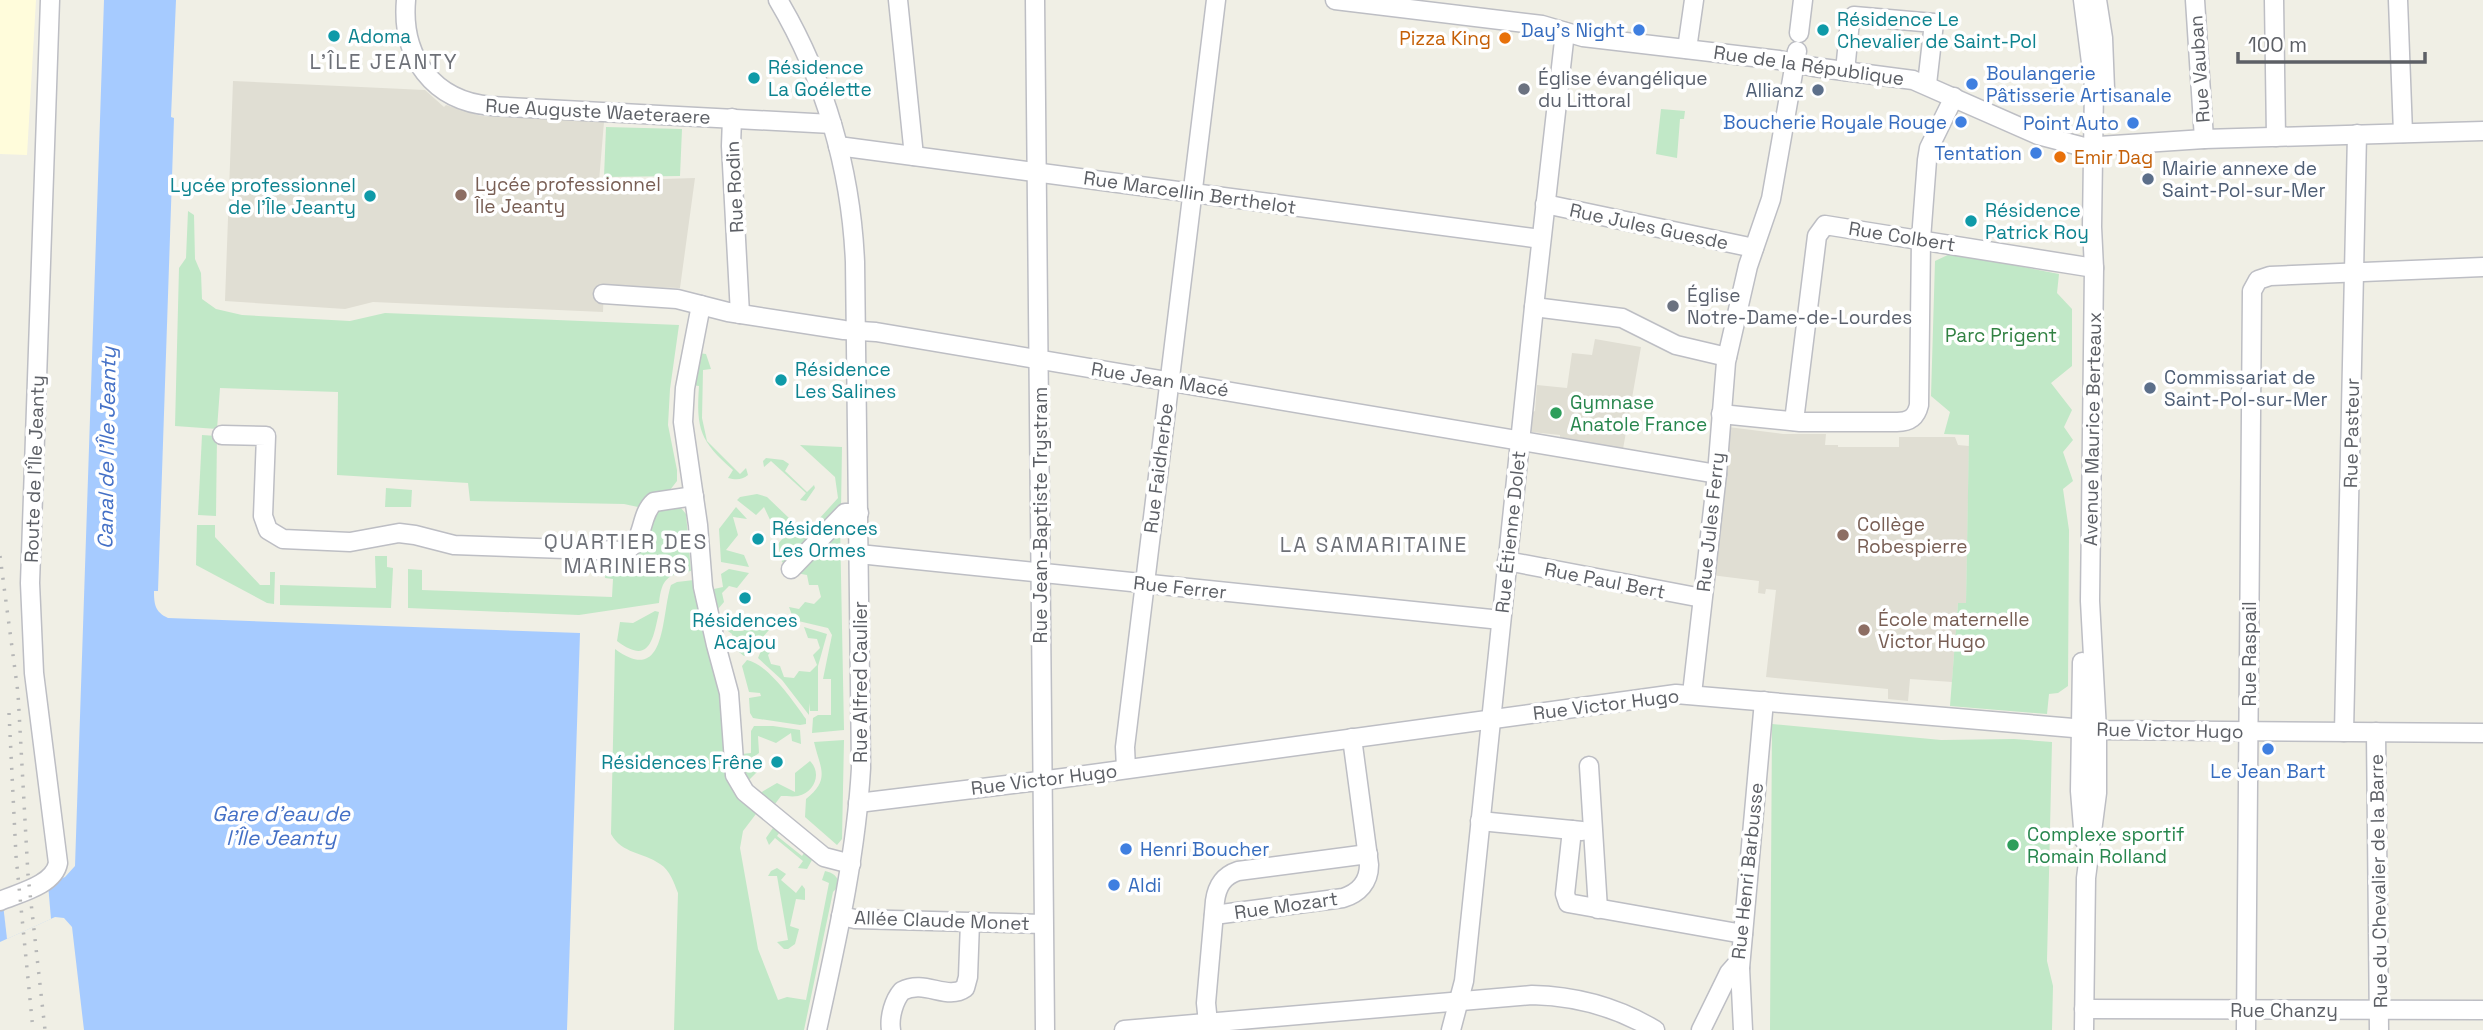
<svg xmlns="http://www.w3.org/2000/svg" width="2483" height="1030" font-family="'Space Grotesk',sans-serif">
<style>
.commercial{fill:#fffcdb}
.education{fill:#e0ded3}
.green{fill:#c1e8c7}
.water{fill:#a6cbff}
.pier{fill:#f0efe5}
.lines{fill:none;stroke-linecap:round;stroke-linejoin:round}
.minor-casing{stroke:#bdbec4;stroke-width:21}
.minor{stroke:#fff;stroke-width:18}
.rail{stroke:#b6b7b7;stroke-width:3.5;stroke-dasharray:2 9;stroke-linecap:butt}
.shop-dot{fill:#3f7fe0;stroke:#fff;stroke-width:2.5}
.culture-dot{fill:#0f9aa8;stroke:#fff;stroke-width:2.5}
.food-dot{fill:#e8710a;stroke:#fff;stroke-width:2.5}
.worship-dot{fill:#6b7280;stroke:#fff;stroke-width:2.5}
.service-dot{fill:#5c6f8a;stroke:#fff;stroke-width:2.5}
.education-dot{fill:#8d6e63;stroke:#fff;stroke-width:2.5}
.leisure-dot{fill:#2e9e5b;stroke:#fff;stroke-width:2.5}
.labels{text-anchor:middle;stroke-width:7;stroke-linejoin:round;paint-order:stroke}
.culture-label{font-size:19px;fill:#0d838f;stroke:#fff;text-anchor:start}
.shop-label{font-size:19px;fill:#366cbe;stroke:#fff;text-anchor:end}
.food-label{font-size:19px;fill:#c56008;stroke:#fff;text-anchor:end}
.street-label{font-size:19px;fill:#5d6066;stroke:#fff}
.worship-label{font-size:19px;fill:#5b616d;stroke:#fff;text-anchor:start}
.service-label{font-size:19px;fill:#4e5e75;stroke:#fff;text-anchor:start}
.education-label{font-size:19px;fill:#785e54;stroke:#fff;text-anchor:start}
.park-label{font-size:19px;fill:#318142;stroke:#fff}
.leisure-label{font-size:19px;fill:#27864d;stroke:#fff;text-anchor:start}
.neighbourhood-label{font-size:21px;letter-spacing:2px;fill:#6e7178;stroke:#fff}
.water-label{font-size:21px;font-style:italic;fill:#4470c6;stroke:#fff}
</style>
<rect width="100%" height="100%" fill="#f0efe5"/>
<!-- commercial -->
<path class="commercial" d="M0,0H36L27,155L0,154Z"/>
<!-- education -->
<g class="education">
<path d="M233,81L425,90L444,107L446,105L481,116L604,122L599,181L695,178L680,288L604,286L603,312L373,302L345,309L225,301Z"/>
<path d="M1595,339L1641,347L1623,449L1560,438V435L1532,432L1529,428L1530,413L1535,411L1537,385L1567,388L1572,353L1592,355Z"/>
<path d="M1728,427L1783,434H1826L1825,445H1838V447H1899V437H1955L1958,445L1969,446L1966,603H1958L1952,682L1910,679L1908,701L1888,699V689L1766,677L1776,590L1766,589L1765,594L1758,593L1759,581L1711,575Z"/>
</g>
<!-- green -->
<g class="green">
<path d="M1661,109L1685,111L1684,119H1680L1677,158L1656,154Z"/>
<path d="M606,127L682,129L680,176L604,177Z"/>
<path d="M188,211L194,215L195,259L201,273L202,299L216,309L242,315L350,321L385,313L679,325L670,389L668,425L677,470V481L670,490L656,493L638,507L624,504L470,501L468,483L337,475L338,392L220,388L217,429L175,426L179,268L186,258Z"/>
<path d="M1952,253L2059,274L2057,293L2072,309V366L2051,383L2072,410L2064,427L2073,440L2063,452L2073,481L2063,489L2069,530L2068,686L2058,693L2049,694L2047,714L1950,706L1958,603H1966L1969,435L1944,434L1950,412L1931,396L1935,261Z"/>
<path d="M698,353L706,354L711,369L703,370L702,418L707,441L740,474L746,468L748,475C742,480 736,480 728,478L733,470C700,441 696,429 699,386L692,385Z"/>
<path d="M202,435L217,436L216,516L198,515Z"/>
<path d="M800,445L842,447L841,509L815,536L809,530L838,498L835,477Z"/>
<path d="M766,458L783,460L789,464L785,471L807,492L814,485L815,488L806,501L800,500L806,493L771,461L764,467L763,461Z"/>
<path d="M386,488L412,490L411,507H385Z"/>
<path d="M757,494L767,497L812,540L788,567L782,562L778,544L790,530L772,524L764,507L756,515L737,500L740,497Z"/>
<path d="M673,507L681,508L686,514L691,571C667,575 662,578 659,603L579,615L408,608V569L422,570V590L612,597L613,579L605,578L607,560C616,562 621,561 629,558C654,551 643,527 657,512C662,508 667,508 673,507Z"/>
<path d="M736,507L747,519L733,517L738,535L726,550L744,555L749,567L721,562L719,529Z"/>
<path d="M840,524L844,730L812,733L813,718L818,715H831V679H823L832,635L828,628L794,620L789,607L799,609L805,602L814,604L821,597L818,585H809L807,575L796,573Z"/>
<path d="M197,525H215V537L260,585H270V572H275L274,604L267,603L196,565Z"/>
<path d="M375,556H387V567L393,568L391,608L280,605V585L376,588Z"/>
<path d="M729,569L749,573L737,588L729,586L722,593L724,602L718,609L721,619L730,621L733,631H743L750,626L769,630L749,653L744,656L735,649L732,634L721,626L714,589L723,587L721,574Z"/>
<path d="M694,580L722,686L727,765L759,810L743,831L740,848L758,949L778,1000L787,997L806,1000L829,883L822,880L825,871C836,873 844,882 833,892L804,1030H674L678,893C674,883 670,870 660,864C643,852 622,854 611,834L615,649C667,687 661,615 671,585L677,582Z"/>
<path d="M655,611L659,612C653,639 650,666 617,641L620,622L633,623Z"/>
<path d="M804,627L827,634L818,666V711H810L809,703V715L782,680L758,658L763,646L771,639L774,648L768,655L771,664L780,666L784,677L794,678L799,671L810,672L817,665L813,655L820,648L817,639L808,638Z"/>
<path d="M747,660C768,664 794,702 806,719V724L800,725L753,718L750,713L749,698L761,696L760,693L749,692L742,666Z"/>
<path d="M1772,724L1941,740L2014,739L2052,742L2047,961L2053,986L2052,1030H1770Z"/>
<path d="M754,726H773L800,730L801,744L792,741L791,733L776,743L758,736L759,753L744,764L757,772L749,780L743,769L742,754L751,753V731Z"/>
<path d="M844,740L842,839L837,845L805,817L806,799C831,779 820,768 814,742Z"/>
<path d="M810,761C822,773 815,792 798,796C793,797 786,796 781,796L775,804L760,793L777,783L795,792V773Z"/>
<path d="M773,828L782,829L777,836L802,856L807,849L812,860L807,869L798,868L803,861L775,838L769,845L766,838Z"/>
<path d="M777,868L786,874L781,880L796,893L802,885L805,889V900L796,899L790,926L799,929L795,944L788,949H784L777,942L788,940L777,876H768L771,871Z"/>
</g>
<!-- water -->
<path class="water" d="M104,0H176L171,117L174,118L158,591H154C154,604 155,612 168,618L580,633L567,1030H84L72,927L64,918L55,917L0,942V905L65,877L75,866Z"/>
<!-- pier -->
<path class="pier" d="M48,884L51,919L7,939L3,904Z"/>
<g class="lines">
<!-- minor casing -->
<g class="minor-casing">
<g id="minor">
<path d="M406,0C401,57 433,101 491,106L832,124"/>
<path d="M778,0C825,79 851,170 855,262L861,768C856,857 836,943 817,1030"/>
<path d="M898,0L914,156"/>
<path d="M1035,0L1045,1030"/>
<path d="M1335,0L1542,25L1583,37L1779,60L1814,67L1913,80L2038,135L2084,147L2204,139L2483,131"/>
<path d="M2083,0L2094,86L2092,227L2094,268L2090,601L2097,730V793L2086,878L2084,1030"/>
<path d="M2097,0L2103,38L2105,89"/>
<path d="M2195,0L2204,139"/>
<path d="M2274,0L2276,137"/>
<path d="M2398,0L2403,133"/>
<path d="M1799,33L1803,0"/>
<path d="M1687,49L1694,0"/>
<path d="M1845,71L1850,21L1854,16L1934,23L1927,84"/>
<path d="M732,118L731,146L740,314"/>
<path d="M838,146L1541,239"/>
<path d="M1545,204L1754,248"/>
<path d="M603,294L677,299L728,312L844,330L876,332L1717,474"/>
<path d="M701,305L685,388L683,422L698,525L703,587L716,645L729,693L735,775L745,792L824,857L851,864"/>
<path d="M1534,307L1622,318L1676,345L1727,357"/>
<path d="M1721,414L1800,422H1897C1909,422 1916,418 1919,405L1921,239L1927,160L1929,148L1954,97"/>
<path d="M1794,421L1817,236L1825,225L2094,268"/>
<path d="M222,435L266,436L263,516L268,530L283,539L350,542L399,533L415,535L454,545L622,551C646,546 638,516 654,502L694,496"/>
<path d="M859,554L1501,620"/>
<path d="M1507,561L1702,598"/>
<path d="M791,569L845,513H859"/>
<path d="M2082,662L2080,791L2084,840"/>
<path d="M1692,694L1717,474L1726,362L1748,266L1771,199L1797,51"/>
<path d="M2344,732L2357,134"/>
<path d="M2376,732L2379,1030"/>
<path d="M1589,766L1598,909"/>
<path d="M1126,769L1125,747L1216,0"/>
<path d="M858,803L1063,778L1676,694L2097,730L2483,733"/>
<path d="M1480,821L1582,831"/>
<path d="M1572,830L1565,894L1568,903L1743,934"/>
<path d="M0,901C19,893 54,885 58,863L34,673L30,583L50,0"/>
<path d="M1214,915L1343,898C1359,893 1369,882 1369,865L1352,738"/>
<path d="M841,916L855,919L1043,924"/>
<path d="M2084,1009L2483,1010"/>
<path d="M1208,1023L1206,1003L1215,901C1217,886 1223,876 1238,871L1368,854"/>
<path d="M891,1030C889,1017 894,1000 902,991C925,979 947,1001 965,988L968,977L970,922"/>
<path d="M1124,1030L1532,995C1577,996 1617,1007 1655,1030"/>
<path d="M1451,1030L1464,981L1534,307L1565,32"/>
<path d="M1701,1030L1729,973L1736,965L1740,968"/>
<path d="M1743,1030L1740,968L1764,701"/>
<path d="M2246,1030L2252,291L2258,280L2270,276L2483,267"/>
</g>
</g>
<!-- minor -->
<use href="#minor" class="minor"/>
<!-- rail -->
<g class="rail">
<path d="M0,556L18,693L28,875L45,1030"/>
<path d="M9,713L16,856L33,1030"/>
</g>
</g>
<!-- markers -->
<g class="shop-dot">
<circle cx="1639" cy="30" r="7"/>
<circle cx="1972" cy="84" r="7"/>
<circle cx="1961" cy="122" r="7"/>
<circle cx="2133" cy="123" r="7"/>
<circle cx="2036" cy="153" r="7"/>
<circle cx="2268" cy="749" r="7"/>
<circle cx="1126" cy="849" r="7"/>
<circle cx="1114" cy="885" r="7"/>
</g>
<g class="culture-dot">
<circle cx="1823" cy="30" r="7"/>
<circle cx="334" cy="36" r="7"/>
<circle cx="754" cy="78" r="7"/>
<circle cx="370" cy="196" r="7"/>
<circle cx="1971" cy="221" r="7"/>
<circle cx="781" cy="380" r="7"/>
<circle cx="758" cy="539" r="7"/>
<circle cx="745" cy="598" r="7"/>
<circle cx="777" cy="762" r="7"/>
</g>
<g class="food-dot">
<circle cx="1505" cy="38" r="7"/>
<circle cx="2060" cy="157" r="7"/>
</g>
<g class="worship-dot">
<circle cx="1524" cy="89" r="7"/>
<circle cx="1673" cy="306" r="7"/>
</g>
<g class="service-dot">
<circle cx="1818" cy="90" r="7"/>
<circle cx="2148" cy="179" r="7"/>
<circle cx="2150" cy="388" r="7"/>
</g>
<g class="education-dot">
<circle cx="461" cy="195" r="7"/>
<circle cx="1843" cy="535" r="7"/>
<circle cx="1864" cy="630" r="7"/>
</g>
<g class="leisure-dot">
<circle cx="1556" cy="413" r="7"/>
<circle cx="2013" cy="845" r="7"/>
</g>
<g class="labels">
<!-- culture labels -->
<g class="culture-label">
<text x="1837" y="26">Résidence Le<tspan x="1837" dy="22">Chevalier de Saint-Pol</tspan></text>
<text x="348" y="43">Adoma</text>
<text x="768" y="74">Résidence<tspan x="768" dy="22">La Goélette</tspan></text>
<text x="356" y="192" text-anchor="end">Lycée professionnel<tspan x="356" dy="22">de l'Île Jeanty</tspan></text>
<text x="1985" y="217">Résidence<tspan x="1985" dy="22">Patrick Roy</tspan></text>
<text x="795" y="376">Résidence<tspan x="795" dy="22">Les Salines</tspan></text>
<text x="772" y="535">Résidences<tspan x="772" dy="22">Les Ormes</tspan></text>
<text x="745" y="627" text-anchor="middle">Résidences<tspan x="745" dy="22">Acajou</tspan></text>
<text x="763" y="769" text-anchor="end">Résidences Frêne</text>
</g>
<!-- shop labels -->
<g class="shop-label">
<text x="1625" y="37">Day's Night</text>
<text x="1986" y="80" text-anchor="start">Boulangerie<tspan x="1986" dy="22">Pâtisserie Artisanale</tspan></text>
<text x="1947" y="129">Boucherie Royale Rouge</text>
<text x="2119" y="130">Point Auto</text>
<text x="2022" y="160">Tentation</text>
<text x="2268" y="778" text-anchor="middle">Le Jean Bart</text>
<text x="1140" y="856" text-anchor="start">Henri Boucher</text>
<text x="1128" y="892" text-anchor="start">Aldi</text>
</g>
<!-- food labels -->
<g class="food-label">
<text x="1491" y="45">Pizza King</text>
<text x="2074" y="164" text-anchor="start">Emir Dag</text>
</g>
<!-- street labels -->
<g class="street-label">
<text transform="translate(1809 65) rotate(8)" y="7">Rue de la République</text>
<text transform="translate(2199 69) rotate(-94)" y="7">Rue Vauban</text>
<text transform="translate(598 111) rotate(3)" y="7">Rue Auguste Waeteraere</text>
<text transform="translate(734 187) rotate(-93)" y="7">Rue Rodin</text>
<text transform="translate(1190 192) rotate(8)" y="7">Rue Marcellin Berthelot</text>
<text transform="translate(1649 226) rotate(12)" y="7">Rue Jules Guesde</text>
<text transform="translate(1902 236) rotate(9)" y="7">Rue Colbert</text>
<text transform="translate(1160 379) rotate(9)" y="7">Rue Jean Macé</text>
<text transform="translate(2092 429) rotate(-89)" y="7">Avenue Maurice Berteaux</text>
<text transform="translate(2351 433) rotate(-89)" y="7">Rue Pasteur</text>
<text transform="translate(1158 468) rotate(-83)" y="7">Rue Faidherbe</text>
<text transform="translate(34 469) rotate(-88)" y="7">Route de l'Île Jeanty</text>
<text transform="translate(1040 515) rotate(-90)" y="7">Rue Jean-Baptiste Trystram</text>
<text transform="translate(1710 522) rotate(-84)" y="7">Rue Jules Ferry</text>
<text transform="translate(1510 532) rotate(-84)" y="7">Rue Étienne Dolet</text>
<text transform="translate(1605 580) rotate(11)" y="7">Rue Paul Bert</text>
<text transform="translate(1180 587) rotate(6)" y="7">Rue Ferrer</text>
<text transform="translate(2249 654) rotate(-90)" y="7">Rue Raspail</text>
<text transform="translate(860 682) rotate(-90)" y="7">Rue Alfred Caulier</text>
<text transform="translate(1606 704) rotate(-7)" y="7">Rue Victor Hugo</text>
<text transform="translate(2170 730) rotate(1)" y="7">Rue Victor Hugo</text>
<text transform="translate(1044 779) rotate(-7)" y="7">Rue Victor Hugo</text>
<text transform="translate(1747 871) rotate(-84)" y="7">Rue Henri Barbusse</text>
<text transform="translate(2378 881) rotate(-91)" y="7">Rue du Chevalier de la Barre</text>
<text transform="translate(1286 905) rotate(-8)" y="7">Rue Mozart</text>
<text transform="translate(942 920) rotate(2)" y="7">Allée Claude Monet</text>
<text x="2284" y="1017">Rue Chanzy</text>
</g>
<!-- worship labels -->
<g class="worship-label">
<text x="1538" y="85">Église évangélique<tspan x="1538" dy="22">du Littoral</tspan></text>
<text x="1687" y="302">Église<tspan x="1687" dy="22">Notre-Dame-de-Lourdes</tspan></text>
</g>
<!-- service labels -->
<g class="service-label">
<text x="1804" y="97" text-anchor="end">Allianz</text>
<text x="2162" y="175">Mairie annexe de<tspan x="2162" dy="22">Saint-Pol-sur-Mer</tspan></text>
<text x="2164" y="384">Commissariat de<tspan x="2164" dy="22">Saint-Pol-sur-Mer</tspan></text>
</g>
<!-- education labels -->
<g class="education-label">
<text x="475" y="191">Lycée professionnel<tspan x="475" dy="22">Île Jeanty</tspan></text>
<text x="1857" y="531">Collège<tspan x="1857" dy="22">Robespierre</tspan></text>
<text x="1878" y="626">École maternelle<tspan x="1878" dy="22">Victor Hugo</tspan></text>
</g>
<!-- park labels -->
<g class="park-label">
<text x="2001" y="342">Parc Prigent</text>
</g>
<!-- leisure labels -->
<g class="leisure-label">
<text x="1570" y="409">Gymnase<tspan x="1570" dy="22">Anatole France</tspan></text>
<text x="2027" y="841">Complexe sportif<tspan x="2027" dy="22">Romain Rolland</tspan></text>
</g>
<!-- neighbourhood labels -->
<g class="neighbourhood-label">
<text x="384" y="69">L'ÎLE JEANTY</text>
<text x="626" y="549">QUARTIER DES<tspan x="626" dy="24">MARINIERS</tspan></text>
<text x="1374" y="552">LA SAMARITAINE</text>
</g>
<!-- water labels -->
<g class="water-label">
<text transform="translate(107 448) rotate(-89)" y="7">Canal de l'Île Jeanty</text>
<text x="281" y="821">Gare d'eau de<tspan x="281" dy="24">l'Île Jeanty</tspan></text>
</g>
</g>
<!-- scale -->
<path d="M2238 52v10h187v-10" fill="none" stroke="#5d6066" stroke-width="3.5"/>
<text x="2248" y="52" font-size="21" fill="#5d6066" stroke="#ffffff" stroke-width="5" paint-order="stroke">100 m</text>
</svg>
